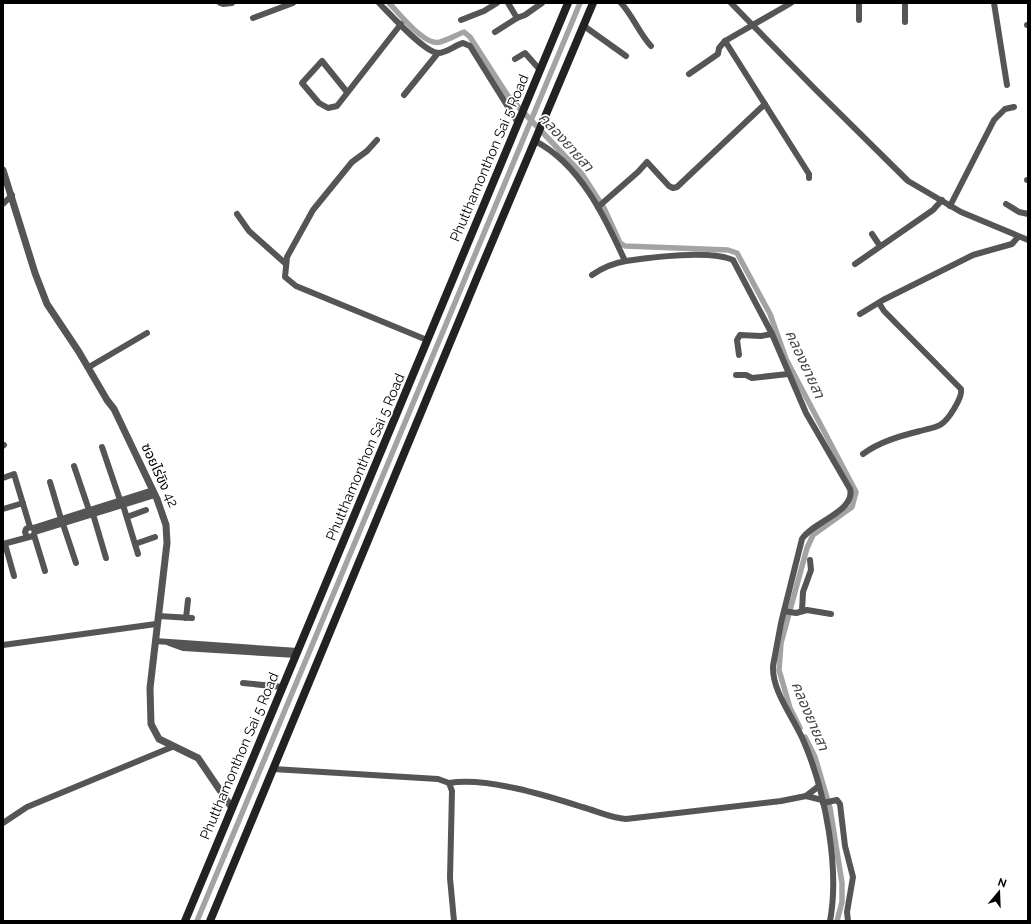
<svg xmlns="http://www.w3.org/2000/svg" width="1031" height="924" font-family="Raleway,'Noto Sans Thai',sans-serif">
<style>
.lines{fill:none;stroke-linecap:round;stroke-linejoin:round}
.canal{stroke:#a3a3a3;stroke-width:5.5}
.minor{stroke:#555;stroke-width:6}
.tertiary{stroke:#555;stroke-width:7}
.secondary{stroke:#222;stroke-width:8}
.labels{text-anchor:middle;stroke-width:3.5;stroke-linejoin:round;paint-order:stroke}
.street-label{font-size:14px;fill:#000;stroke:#fff}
.water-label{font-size:15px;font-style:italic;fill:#444;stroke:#fff}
</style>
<rect width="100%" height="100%" fill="#fff"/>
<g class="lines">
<!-- canal -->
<g class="canal">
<path d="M389,3C399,13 425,47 440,42C448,40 456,35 464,32L470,37L508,96L582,174L604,208L620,243L625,246L728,250L737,253L770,314L786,359L856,492L852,507L813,535L807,548L781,643L779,670L790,708L800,728"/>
<path d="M805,737L815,757L830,808L842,883V902L837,921"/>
<path d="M197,921L580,3"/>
</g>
<!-- minor -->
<g class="minor">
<path d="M220,3L223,4L232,3"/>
<path d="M379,3C389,13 425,53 438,53C447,53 455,45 463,43L470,46L518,123"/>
<path d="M508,3L517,18L525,15L542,3"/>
<path d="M621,3C633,16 639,33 651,46"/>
<path d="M731,3L815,89L908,181L961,212L1028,240"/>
<path d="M791,3L725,41L809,174V178"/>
<path d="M859,3V20"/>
<path d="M994,3L1007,85"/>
<path d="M253,18L293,3"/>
<path d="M461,20L484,11L497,3"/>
<path d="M905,22V3"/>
<path d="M1027,25H1028"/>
<path d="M584,26L626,56"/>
<path d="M495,32L517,18"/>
<path d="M515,59L525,53L540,70"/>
<path d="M689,74L718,54L719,48L725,41"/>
<path d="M347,92L322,61L302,83L319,103L328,108L337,106L401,24"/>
<path d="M404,95L438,53"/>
<path d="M377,140L367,151L352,162L313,210L287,257L285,277L296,286L427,340"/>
<path d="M535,141C580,164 605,217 625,261"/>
<path d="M1027,180H1028"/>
<path d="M3,204L12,195"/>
<path d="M1006,204L1019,212L1028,214"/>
<path d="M950,206L994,120L1005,109L1014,107"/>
<path d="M598,207L638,172L647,162L669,186L673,188L677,187L765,104"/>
<path d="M237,214L249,231L286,264"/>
<path d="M872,234L880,246"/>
<path d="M855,264L933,210L942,200"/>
<path d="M592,275C602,268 614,263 626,261C652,257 710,250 733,260L772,334L806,413L850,489C856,511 811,523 802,539L781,623L773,666C772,692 794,718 804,742C825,791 840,868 830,921"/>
<path d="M860,314L883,300L973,255L1012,244L1018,237"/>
<path d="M739,355L737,340L740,335L761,336L772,334"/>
<path d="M89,367L147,333"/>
<path d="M736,375H746L752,378L788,374"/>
<path d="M3,446L4,445"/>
<path d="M102,447L120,500"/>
<path d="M863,454C879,442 900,436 920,431C926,429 935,428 940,425C948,421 963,397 961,389L884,311L879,303"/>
<path d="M74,466L89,510"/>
<path d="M3,478L14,474L30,527"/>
<path d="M50,482L61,519"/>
<path d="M123,505L138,554"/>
<path d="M3,509L23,503"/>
<path d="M93,514L106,558"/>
<path d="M127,517L146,510"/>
<path d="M63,524L76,563"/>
<path d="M33,528L153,490"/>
<path d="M35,532L155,495"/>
<path d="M34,535L45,571"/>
<path d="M3,544L33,536L35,532L33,528L30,527L26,529L25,532L27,537"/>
<path d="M5,544L14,576"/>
<path d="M135,544L155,537"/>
<path d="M784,611L796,613L807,610L831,614"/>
<path d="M802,611L803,592L811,570L810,560"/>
<path d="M158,616L192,618"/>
<path d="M186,618L188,600"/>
<path d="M155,641L298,651"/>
<path d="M169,643L183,648L296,655"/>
<path d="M3,645L156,624"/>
<path d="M243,683L282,687"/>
<path d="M273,769L438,779L449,783L452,791L450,878L454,921"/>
<path d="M449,783C486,777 545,795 582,807C597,811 611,818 626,819L781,801L806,796L822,800"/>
<path d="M806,796L819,786"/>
<path d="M823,803L837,800L840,804L845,846L853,877L847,912L848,921"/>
<path d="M3,823L27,807L172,747"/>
</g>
<!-- tertiary -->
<path class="tertiary" d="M3,170L35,273L47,304L79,352L107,400L114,409L157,499L166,525L167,543L150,688L151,724L159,739L198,758L232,808"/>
<!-- secondary -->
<g class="secondary">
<path d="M185,921L568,3"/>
<path d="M210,921L476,280L593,3"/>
</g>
</g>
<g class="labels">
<!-- street labels -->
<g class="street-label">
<text transform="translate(489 158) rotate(-67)" y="5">Phutthamonthon Sai 5 Road</text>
<text transform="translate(365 457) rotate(-67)" y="5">Phutthamonthon Sai 5 Road</text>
<text transform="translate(160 475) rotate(65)" y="5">ซอยไร่ขิง 42</text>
<text transform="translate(239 756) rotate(-67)" y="5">Phutthamonthon Sai 5 Road</text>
</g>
<!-- water labels -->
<g class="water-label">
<text transform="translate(566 142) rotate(48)" y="5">คลองยายสา</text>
<text transform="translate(805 364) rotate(65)" y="5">คลองยายสา</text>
<text transform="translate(810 716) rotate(67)" y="5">คลองยายสา</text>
</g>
</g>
<!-- border -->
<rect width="1031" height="924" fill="none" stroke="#000000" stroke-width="8"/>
<!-- north arrow -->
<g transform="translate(999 892) rotate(19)" stroke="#ffffff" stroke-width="3" paint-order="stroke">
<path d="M0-3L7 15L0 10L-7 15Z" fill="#000000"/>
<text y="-6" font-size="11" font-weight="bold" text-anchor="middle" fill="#000000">N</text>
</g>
</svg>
